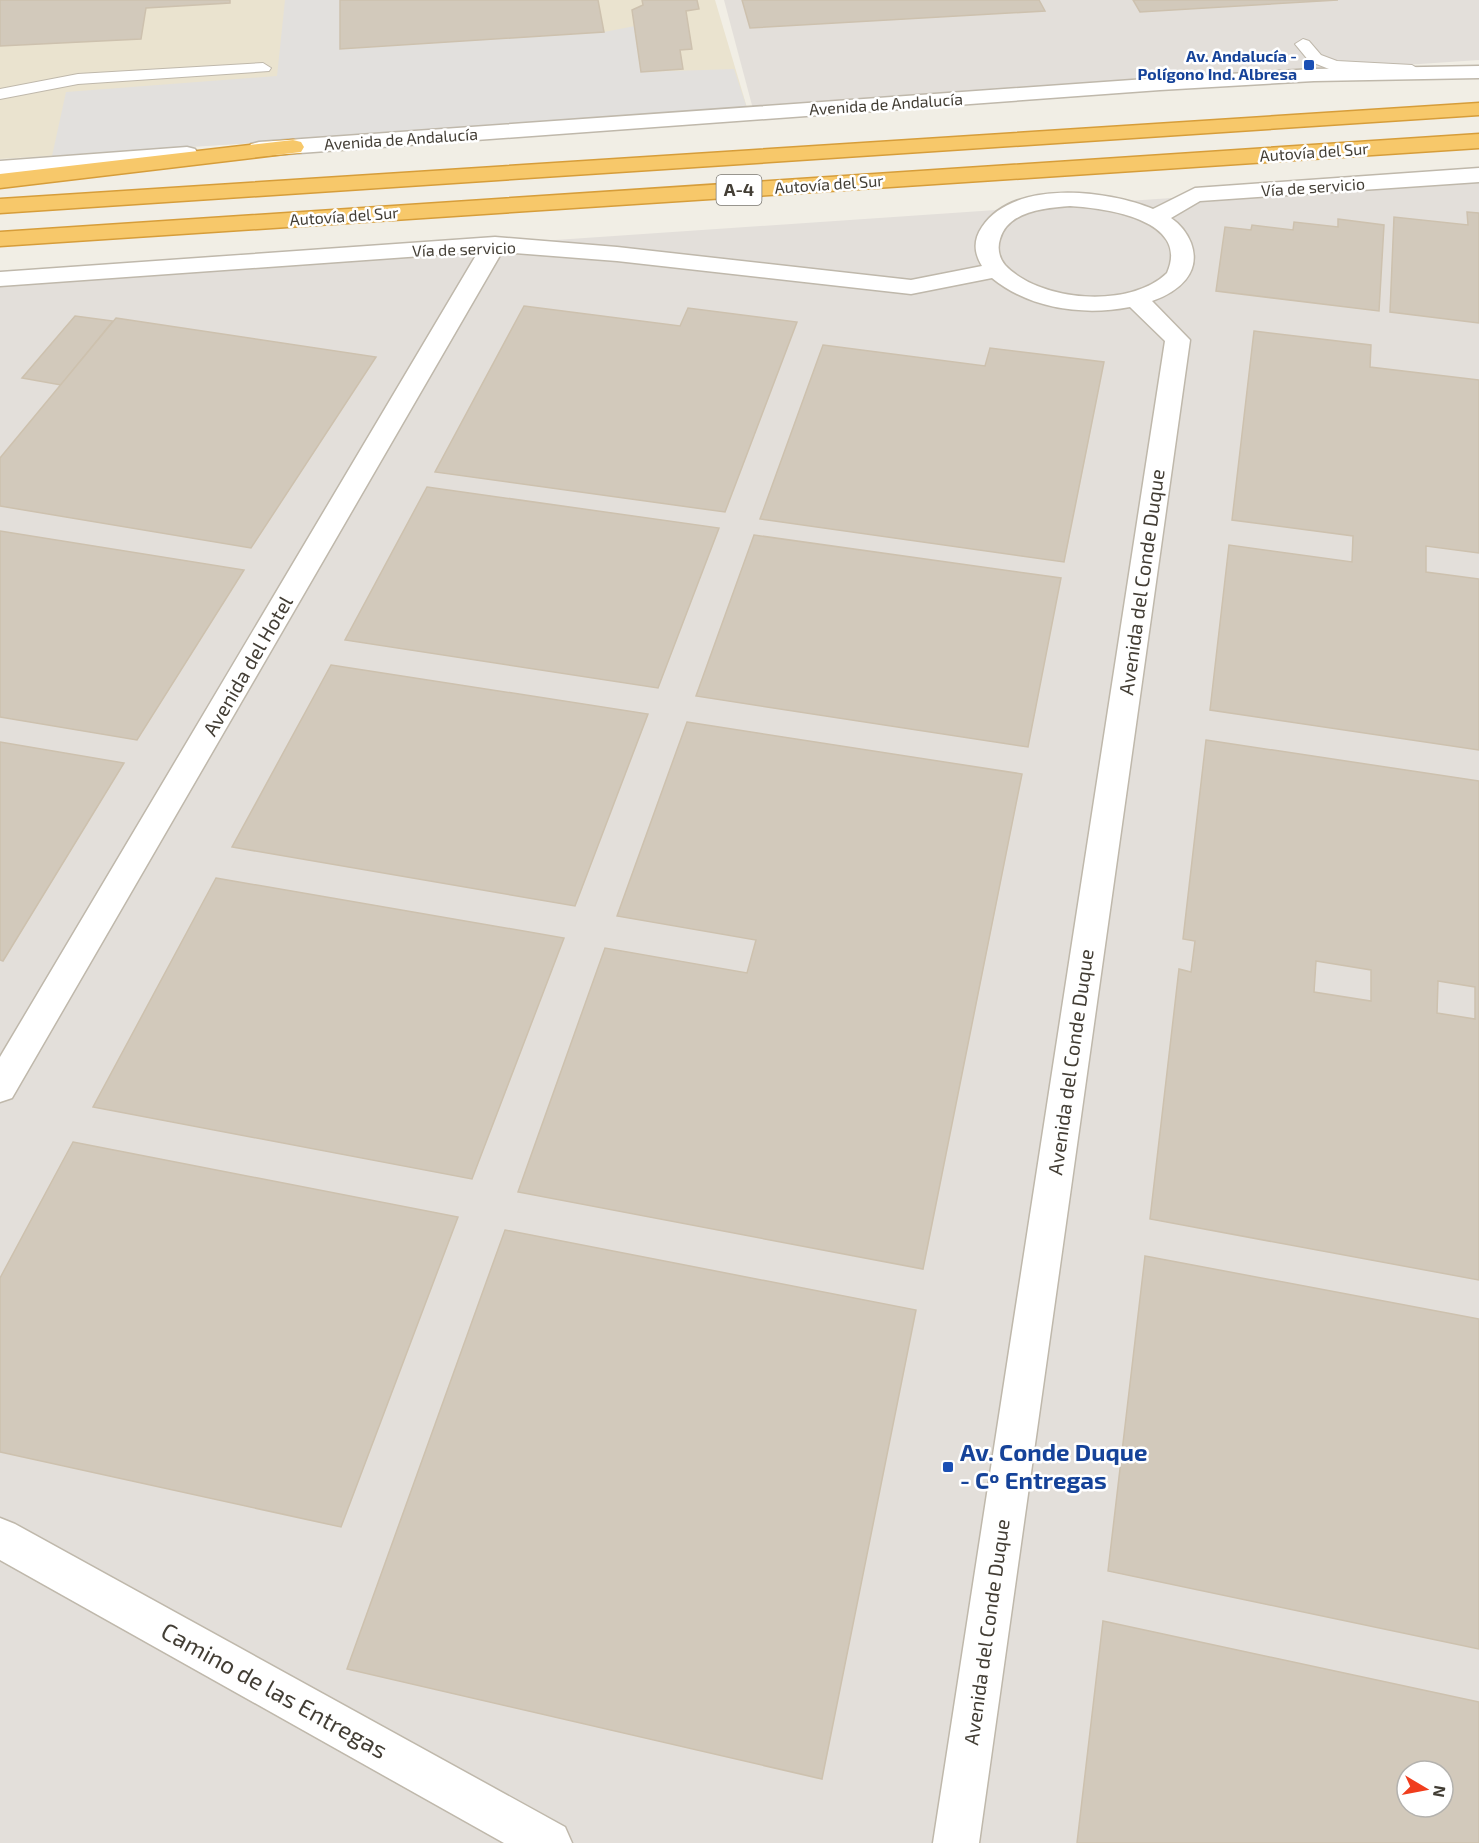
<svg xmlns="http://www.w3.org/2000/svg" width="1479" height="1843" font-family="'Exo 2',sans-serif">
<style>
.industrial{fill:#e3dfda;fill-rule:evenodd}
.education{fill:#eae3cf}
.parking{fill:#e2e0dd}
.building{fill:#d2c9bb;stroke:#cdc1ae;stroke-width:1.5;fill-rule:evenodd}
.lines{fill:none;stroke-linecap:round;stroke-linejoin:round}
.service-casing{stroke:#bfb8ab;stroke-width:2}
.minor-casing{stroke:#bfb8ab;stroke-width:3}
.motorway-casing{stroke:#d69d3a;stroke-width:3}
.service{fill:#fff;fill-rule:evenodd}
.minor{fill:#fff;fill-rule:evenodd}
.motorway{fill:#f7c86a;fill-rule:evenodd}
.transit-dot{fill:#1a4fb4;stroke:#fff;stroke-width:2}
.labels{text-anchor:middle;stroke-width:5;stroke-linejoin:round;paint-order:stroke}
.far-transit-label{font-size:16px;font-weight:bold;fill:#164399;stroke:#fff;text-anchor:end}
.far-street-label{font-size:16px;fill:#433e35;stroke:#fff}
.shield{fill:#fff;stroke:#7b7872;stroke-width:1.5}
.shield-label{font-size:18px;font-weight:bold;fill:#433e35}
.street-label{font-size:20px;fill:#433e35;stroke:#fff}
.near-transit-label{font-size:24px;font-weight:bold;fill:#164399;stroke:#fff;text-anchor:start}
.near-street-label{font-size:24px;fill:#433e35;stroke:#fff}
</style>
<rect width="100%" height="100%" fill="#f1eee5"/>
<!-- industrial -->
<g class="industrial">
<path d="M724,0H1479V60L753,109Z"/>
<path d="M1479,177V1843H0V278ZM1407,1771H1443V1807H1407Z"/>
</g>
<!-- education -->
<path class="education" d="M0,0H715L748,111L0,159Z"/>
<!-- parking -->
<path class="parking" d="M285,0H340L341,49L604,32L635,26L641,72L734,69L748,111L52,156L66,92L277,76Z"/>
<!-- building -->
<g class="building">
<path d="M0,0H230V3L146,8L141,39L0,46Z"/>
<path d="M340,0H598L604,32L340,49Z"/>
<path d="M642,0H697L699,9L686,11L692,49L680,50L683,69L641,72L632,10L643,5Z"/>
<path d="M742,0H1039L1045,11L750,28Z"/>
<path d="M1133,0H1338L1140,12Z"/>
<path d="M1467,212L1479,213V323L1390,312L1394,217L1468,225Z"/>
<path d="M1338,219L1384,225L1379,311L1216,291L1225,227L1251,230L1252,225L1293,230L1294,222L1338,227Z"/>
<path d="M524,306L680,326L688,308L797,322L725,512L435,472Z"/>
<path d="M75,316L113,321L61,385L22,378Z"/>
<path d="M116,318L376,357L251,548L0,506V458Z"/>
<path d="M1254,331L1371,345L1370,367L1479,380V553L1426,546V572L1479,579V750L1210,710L1229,545L1352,562L1353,536L1232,520Z"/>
<path d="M823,345L985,366L990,348L1104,362L1064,562L760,519Z"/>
<path d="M427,487L719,528L658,688L345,640Z"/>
<path d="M0,531L244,570L137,740L0,717Z"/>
<path d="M754,535L1061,578L1028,747L696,696Z"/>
<path d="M331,665L648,714L575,906L232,847Z"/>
<path d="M687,722L1022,774L923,1269L518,1192L605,948L747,973L756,940L617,916Z"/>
<path d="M1206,740L1479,781V1280L1150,1219L1179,969L1191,972L1195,941L1183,939ZM1316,961L1371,970V1001L1314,992ZM1438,981L1475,987V1019L1437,1013Z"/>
<path d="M0,742L124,763L3,961L0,960Z"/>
<path d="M216,878L564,938L472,1179L93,1107Z"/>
<path d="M73,1142L458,1217L341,1527L0,1452V1278Z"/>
<path d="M505,1230L916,1310L822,1779L347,1669Z"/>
<path d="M1145,1256L1479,1319V1649L1108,1571Z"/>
<path d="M1103,1621L1479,1702V1843H1077ZM1407,1771H1443V1807H1407Z"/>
</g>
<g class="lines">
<!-- service casing -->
<g class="service-casing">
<g id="service">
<path d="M1303,39L1309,41L1321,55L1337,61L1412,65L1420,70L1412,75L1329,69L1309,61L1295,44Z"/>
<path d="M263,63L271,68L269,71L78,84L0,99V89L78,74Z"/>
</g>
</g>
<!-- minor casing -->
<g class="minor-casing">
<g id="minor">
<path d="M1479,66V78L1314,81L1160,90L259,156L251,154L248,149L251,144L259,142L1160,78L1314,69Z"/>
<path d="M187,147L195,149L198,154L195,159L0,175V161Z"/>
<path d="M1479,168V182L1200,201L1171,218C1180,224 1187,233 1191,243C1202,273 1178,292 1152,301L1190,340L979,1843H933L1165,341L1130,307C1083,316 1030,309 992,278L911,294L617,261L502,252L12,1098L0,1102V1057L478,252L0,286V272L495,237L617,247L911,280L982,266C974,253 973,240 982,227C1014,179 1107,190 1153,209L1195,188ZM1070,206C1104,208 1191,219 1167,273C1130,309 1040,302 1005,265C999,258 997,248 1000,239C1008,211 1045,208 1070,206Z"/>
<path d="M0,1518L15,1524L565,1827L572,1843H504L0,1560Z"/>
</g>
</g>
<!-- motorway casing -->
<g class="motorway-casing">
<g id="motorway">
<path d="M1479,103V115L0,213V199Z"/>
<path d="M1479,134V148L0,246V232Z"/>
<path d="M293,140L301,142L304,147L301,152L0,188V174Z"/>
</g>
</g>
<!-- service -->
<use href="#service" class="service"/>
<!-- minor -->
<use href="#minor" class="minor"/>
<!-- motorway -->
<use href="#motorway" class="motorway"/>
</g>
<!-- markers -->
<g class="transit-dot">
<rect x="1303" y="59" width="12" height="12" rx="3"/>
<rect x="942" y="1461" width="12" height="12" rx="3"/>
</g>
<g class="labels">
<!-- far-transit labels -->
<g class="far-transit-label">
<text x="1297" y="62">Av. Andalucía -<tspan x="1297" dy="18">Polígono Ind. Albresa</tspan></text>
</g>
<!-- far-street labels -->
<g class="far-street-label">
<text transform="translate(886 104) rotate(-4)" y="6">Avenida de Andalucía</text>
<text transform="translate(401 139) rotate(-4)" y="6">Avenida de Andalucía</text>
<text transform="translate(1314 152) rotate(-4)" y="6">Autovía del Sur</text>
<text transform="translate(829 184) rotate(-4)" y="6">Autovía del Sur</text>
<text transform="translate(1313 187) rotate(-4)" y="6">Vía de servicio</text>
<text transform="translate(344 216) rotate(-4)" y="6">Autovía del Sur</text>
<text transform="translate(464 249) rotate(-2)" y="6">Vía de servicio</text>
</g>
<!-- shield labels -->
<rect class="shield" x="716.5" y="175" width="45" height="30" rx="4.5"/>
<g class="shield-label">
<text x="739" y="196">A-4</text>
</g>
<!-- street labels -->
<g class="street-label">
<text transform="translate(1142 582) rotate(-82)" y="7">Avenida del Conde Duque</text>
<text transform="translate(248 666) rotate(-60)" y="7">Avenida del Hotel</text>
<text transform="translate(1071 1062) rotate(-82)" y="7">Avenida del Conde Duque</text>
<text transform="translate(987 1632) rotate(-82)" y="7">Avenida del Conde Duque</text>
</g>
<!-- near-transit labels -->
<g class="near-transit-label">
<text x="960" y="1461">Av. Conde Duque<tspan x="960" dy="28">- Cº Entregas</tspan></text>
</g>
<!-- near-street labels -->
<g class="near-street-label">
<text transform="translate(274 1691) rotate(29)" y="8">Camino de las Entregas</text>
</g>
</g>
<!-- north arrow -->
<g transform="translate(1425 1789) rotate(100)"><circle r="28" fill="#ffffff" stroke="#b4b2ae" stroke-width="1.5"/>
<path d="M0-4.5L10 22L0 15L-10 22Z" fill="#f03d1d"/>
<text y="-9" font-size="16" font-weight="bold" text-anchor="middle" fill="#433e35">N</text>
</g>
</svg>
